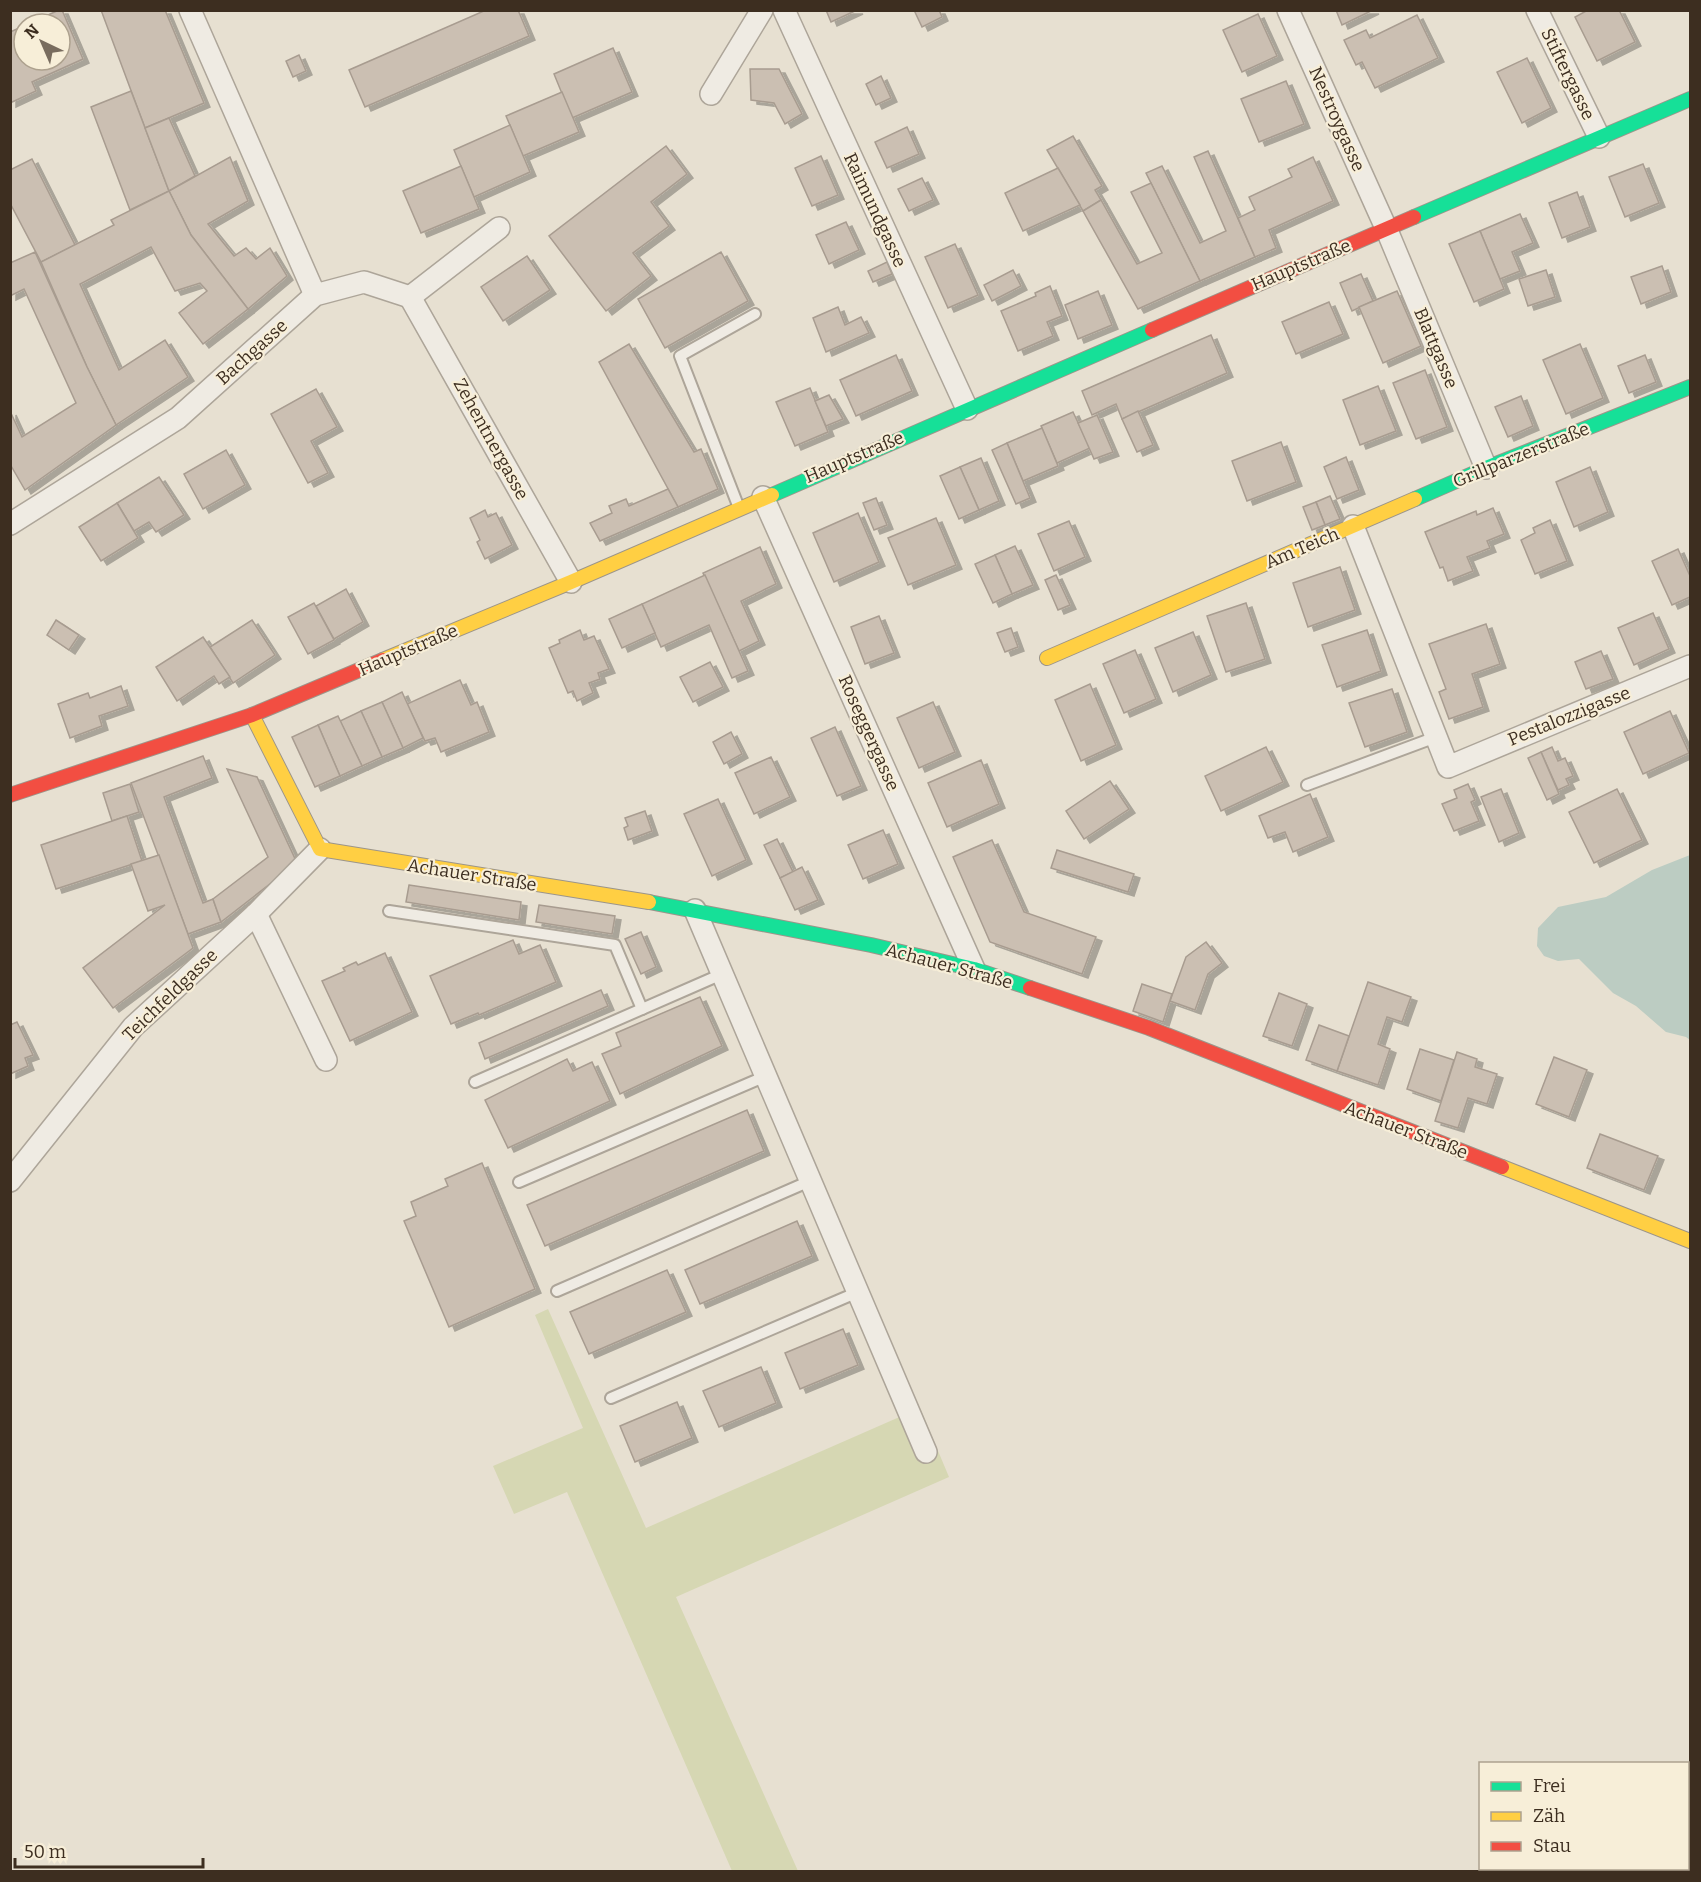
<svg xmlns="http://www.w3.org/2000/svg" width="1701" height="1882" font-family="Bitter,serif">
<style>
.green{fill:#d6d7b3}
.water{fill:#bcccc2}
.building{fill:#cbbfb2;stroke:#a89c90;stroke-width:1.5;filter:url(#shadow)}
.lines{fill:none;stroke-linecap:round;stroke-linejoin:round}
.lane-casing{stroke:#ada599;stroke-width:14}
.street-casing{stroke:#ada599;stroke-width:24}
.fast-casing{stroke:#9c958a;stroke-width:16}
.slow-casing{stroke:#9c958a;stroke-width:16}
.jam-casing{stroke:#9c958a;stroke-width:16}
.lane{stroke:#efebe3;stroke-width:10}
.street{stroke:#efebe3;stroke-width:21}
.fast{stroke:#16e098;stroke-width:14}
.slow{stroke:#ffcf43;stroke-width:14}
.jam{stroke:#f24e42;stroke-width:14}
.labels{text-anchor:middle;stroke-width:4.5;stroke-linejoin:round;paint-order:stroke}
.street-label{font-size:18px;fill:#3d2e20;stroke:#f7eed8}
</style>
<defs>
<filter id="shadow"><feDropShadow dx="6" dy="4" stdDeviation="0" flood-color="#0004"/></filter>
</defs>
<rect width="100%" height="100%" fill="#e7e0d1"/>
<!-- green -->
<path class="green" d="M548,1309L646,1528L920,1408L949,1477L676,1597L798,1871H732L567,1492L514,1514L493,1466L583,1428L535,1315Z"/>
<!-- water -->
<path class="water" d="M1690,855V1040L1686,1037L1666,1032L1636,1006L1613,993L1579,959L1558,961L1544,956L1537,946L1538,928L1558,907L1606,897L1652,870Z"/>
<!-- building -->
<g class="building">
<path d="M59,10H62L83,59L32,82L36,91L10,103V32L24,26V60H60V24H28Z"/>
<path d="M101,10H165L204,103L145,128Z"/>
<path d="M486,10H518L529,36L365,107L349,70Z"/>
<path d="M826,10H857L831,22Z"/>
<path d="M914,10H939L942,17L922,27Z"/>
<path d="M1336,10H1373L1342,25Z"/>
<path d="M1588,10H1619L1635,42L1597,61L1575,17Z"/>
<path d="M1258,14L1277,56L1242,72L1223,30Z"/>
<path d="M1417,15L1438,58L1375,88L1362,62L1356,65L1344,40L1366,30L1370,38Z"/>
<path d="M613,48L632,92L572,118L554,74Z"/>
<path d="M299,55L306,71L293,77L286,61Z"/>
<path d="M1527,58L1551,108L1522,123L1497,72Z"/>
<path d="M750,69H779L802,114L785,124L774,103L751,100Z"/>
<path d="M881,76L891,98L876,105L866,84Z"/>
<path d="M1286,81L1304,124L1259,142L1241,99Z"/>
<path d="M131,91L169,191L130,210L91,107Z"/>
<path d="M562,92L579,132L523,156L506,116Z"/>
<path d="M169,118L195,176L169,191L145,128Z"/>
<path d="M510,125L530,172L474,197L454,150Z"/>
<path d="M907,127L919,154L887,168L875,142Z"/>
<path d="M1073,136L1102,186L1095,190L1101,200L1083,211L1047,150Z"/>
<path d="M666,146L687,174L651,202L669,226L633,253L651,276L606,311L549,236Z"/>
<path d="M1208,151L1255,257L1200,281L1146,173L1162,166L1200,243L1226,231L1194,157Z"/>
<path d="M821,156L838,195L812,206L795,168Z"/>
<path d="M230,157L248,201L208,224L234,256L246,248L256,259L270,248L287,276L248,309L191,235L169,191Z"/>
<path d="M1313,157L1333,201L1269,230L1276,248L1255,257L1238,218L1255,210L1249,197L1292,177L1288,169Z"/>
<path d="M32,159L75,245L41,262L10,203V170Z"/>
<path d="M1643,164L1659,203L1625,217L1609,177Z"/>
<path d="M461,166L479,209L421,233L403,191Z"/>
<path d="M1058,168L1080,205L1023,231L1005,193Z"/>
<path d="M922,178L933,200L909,211L898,189Z"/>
<path d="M1151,183L1200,281L1138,309L1083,211L1101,200L1137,264L1162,253L1131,192Z"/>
<path d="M169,191L191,235L248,309L203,344L179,313L207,291L200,283L175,291L151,247L80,284L119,370L165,340L188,377L116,425L87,367L41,262L114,225L111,220Z"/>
<path d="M1577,192L1590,227L1562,238L1549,203Z"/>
<path d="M1520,214L1533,243L1512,252L1520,271L1500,279L1480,231Z"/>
<path d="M846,222L859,250L829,264L816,235Z"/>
<path d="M1480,231L1504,289L1474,302L1449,244Z"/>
<path d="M955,244L978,295L948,308L925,257Z"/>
<path d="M35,252L87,367L116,425L25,490L10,464V411L22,437L76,403L24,289L10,296V263Z"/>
<path d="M721,252L748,301L665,348L638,299Z"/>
<path d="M527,256L550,290L503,321L481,287Z"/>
<path d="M887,262L892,274L873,282L868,271Z"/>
<path d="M1662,266L1671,292L1641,304L1631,277Z"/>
<path d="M1013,270L1021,286L992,301L984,285Z"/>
<path d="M1546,270L1555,297L1528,306L1519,279Z"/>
<path d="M1361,274L1373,301L1352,311L1340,283Z"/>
<path d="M1050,286L1062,316L1047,322L1053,336L1018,351L1001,311L1036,296L1035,293Z"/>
<path d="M1098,291L1112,325L1078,339L1065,305Z"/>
<path d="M1397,291L1421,346L1383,363L1359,307Z"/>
<path d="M1329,302L1343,334L1296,354L1282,322Z"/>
<path d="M838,307L845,325L861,317L869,333L826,352L813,318Z"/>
<path d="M1211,335L1227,373L1122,419L1116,404L1092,415L1082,391Z"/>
<path d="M629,344L694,452L701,449L718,489L678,507L599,362Z"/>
<path d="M1580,344L1603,398L1566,414L1543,360Z"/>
<path d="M896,355L912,391L856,416L840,380Z"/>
<path d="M1645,355L1656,382L1629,393L1618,366Z"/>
<path d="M1425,370L1447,427L1416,439L1393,383Z"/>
<path d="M1378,386L1396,431L1360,445L1343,400Z"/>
<path d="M810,388L828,432L795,446L776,402Z"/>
<path d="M316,389L337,427L311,441L328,473L308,483L271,414Z"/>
<path d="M829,395L843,419L826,426L815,401Z"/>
<path d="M1521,396L1533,426L1508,437L1495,407Z"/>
<path d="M1138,411L1153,445L1137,452L1122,419Z"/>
<path d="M1073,412L1090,448L1057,463L1041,426Z"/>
<path d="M1097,415L1113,452L1094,459L1078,423Z"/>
<path d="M1042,428L1058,466L1023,481L1007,443Z"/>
<path d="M1281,442L1296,482L1247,501L1232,461Z"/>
<path d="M1007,443L1030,498L1016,504L992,450Z"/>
<path d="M226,450L245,485L203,509L184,474Z"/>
<path d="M1346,457L1359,490L1337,499L1324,467Z"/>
<path d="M981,458L999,501L979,510L960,467Z"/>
<path d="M960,467L979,510L959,519L940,476Z"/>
<path d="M1590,467L1608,512L1574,527L1556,482Z"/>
<path d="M159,477L184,515L156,532L149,522L134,531L117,503Z"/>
<path d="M668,489L678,507L600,541L590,523L612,513L609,506L626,499L629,506Z"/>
<path d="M1330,496L1340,519L1325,525L1316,502Z"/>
<path d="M876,498L887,525L874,530L863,503Z"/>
<path d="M1316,502L1325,525L1312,530L1303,507Z"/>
<path d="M117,503L138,538L101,561L79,527Z"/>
<path d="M1493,508L1504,534L1487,541L1490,548L1467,557L1473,571L1448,581L1443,567L1440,568L1425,532L1476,511L1477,515Z"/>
<path d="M485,510L488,517L496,513L512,545L485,559L477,542L480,540L470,518Z"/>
<path d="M858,513L879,562L834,582L813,533Z"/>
<path d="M936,518L956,565L908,585L888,538Z"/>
<path d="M1550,520L1567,561L1535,574L1521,540L1535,533L1533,528Z"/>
<path d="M1069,521L1085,557L1054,571L1038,534Z"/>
<path d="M1015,546L1033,585L1012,594L995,555Z"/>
<path d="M760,547L776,584L741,601L759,641L739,651L703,573Z"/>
<path d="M1678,549L1690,576V597L1672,605L1652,561Z"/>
<path d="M995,555L1012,594L993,603L975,564Z"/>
<path d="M1340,567L1355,610L1308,627L1293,583Z"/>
<path d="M705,575L748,671L732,678L709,625L661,647L642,604Z"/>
<path d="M1056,575L1070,605L1058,610L1045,580Z"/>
<path d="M346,589L363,622L334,639L316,606Z"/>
<path d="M314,603L334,640L308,654L288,617Z"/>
<path d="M1246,603L1265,659L1226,672L1207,616Z"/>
<path d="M642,604L655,633L622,648L609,619Z"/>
<path d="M1653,613L1669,649L1634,665L1618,628Z"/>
<path d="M879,616L894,653L865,664L851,627Z"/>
<path d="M56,620L79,635L69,650L47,635Z"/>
<path d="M252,620L275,655L233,683L210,647Z"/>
<path d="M1486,624L1500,664L1472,674L1483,707L1449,719L1439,692L1446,689L1429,644Z"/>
<path d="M1011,628L1018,647L1005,652L997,633Z"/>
<path d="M580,630L584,640L594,636L609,669L598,673L600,679L589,683L593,693L577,701L573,691L568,693L549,648L560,643L559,640Z"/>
<path d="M1367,630L1381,671L1337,687L1322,645Z"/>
<path d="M1193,632L1211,675L1173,692L1155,648Z"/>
<path d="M203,637L230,677L219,684L214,676L177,701L156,667Z"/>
<path d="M1135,650L1156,699L1124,713L1103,664Z"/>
<path d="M1601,651L1613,679L1586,689L1575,662Z"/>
<path d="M710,662L723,687L693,702L680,677Z"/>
<path d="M460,680L471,705L477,702L489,732L441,752L435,738L425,741L407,704Z"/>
<path d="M1090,684L1116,745L1081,761L1055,700Z"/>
<path d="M121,686L128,706L99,716L102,726L70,738L58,704L88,693L90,698Z"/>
<path d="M1392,689L1407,732L1365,747L1349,703Z"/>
<path d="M402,692L423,738L403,748L382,702Z"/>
<path d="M382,702L403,748L382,757L361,711Z"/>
<path d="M933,702L955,752L919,768L897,718Z"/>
<path d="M361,711L382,757L362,766L340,721Z"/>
<path d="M1670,711L1689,753L1643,774L1624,732Z"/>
<path d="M338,716L362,766L340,776L318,725Z"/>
<path d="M318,725L340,776L315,787L292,737Z"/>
<path d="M835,727L861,786L837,796L811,738Z"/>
<path d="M731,732L742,754L724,764L713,742Z"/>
<path d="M1266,747L1283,782L1221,811L1205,776Z"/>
<path d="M1552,747L1558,761L1565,758L1573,776L1566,779L1569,785L1558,790L1541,752Z"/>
<path d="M1541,752L1559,794L1547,800L1528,758Z"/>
<path d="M203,756L212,778L164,797L203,903L213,899L221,922L188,934L131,783Z"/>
<path d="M771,757L790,797L754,814L735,773Z"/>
<path d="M981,760L999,804L947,827L928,783Z"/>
<path d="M227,769L257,777L297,863L221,922L213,899L268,857Z"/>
<path d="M1110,781L1129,809L1084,839L1066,811Z"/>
<path d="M130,784L139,812L112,821L103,793Z"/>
<path d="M1468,784L1475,800L1471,802L1479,821L1454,831L1442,804L1457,798L1454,790Z"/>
<path d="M1501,789L1519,833L1499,842L1481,797Z"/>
<path d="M1617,789L1642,840L1594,863L1569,812Z"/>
<path d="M1310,794L1328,837L1293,852L1285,832L1268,838L1259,816Z"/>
<path d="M718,799L746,860L712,876L684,814Z"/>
<path d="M645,811L652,831L628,840L624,828L628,826L625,818Z"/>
<path d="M127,816L142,861L56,889L41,845Z"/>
<path d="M883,830L898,864L863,879L848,845Z"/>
<path d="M777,839L793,872L780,878L764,845Z"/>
<path d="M992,840L1024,912L1096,937L1082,974L990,942L953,857Z"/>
<path d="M1057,850L1134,874L1128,892L1051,868Z"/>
<path d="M159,855L193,948L113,1008L83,968L165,905L148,911L131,864Z"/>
<path d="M802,867L818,900L795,910L780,878Z"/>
<path d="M409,885L521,902L519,920L406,902Z"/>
<path d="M539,905L615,916L612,934L536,922Z"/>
<path d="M641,932L656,967L641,974L625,939Z"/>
<path d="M513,940L519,954L540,945L556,982L479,1015L478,1013L451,1024L430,976Z"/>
<path d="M1206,942L1222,963L1208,974L1195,1010L1170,1001L1186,957Z"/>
<path d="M385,953L412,1012L350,1041L322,981L345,971L343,968L356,962L358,965Z"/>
<path d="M1368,982L1411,997L1402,1022L1387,1017L1378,1044L1390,1049L1378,1085L1337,1071Z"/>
<path d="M1142,984L1172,994L1163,1022L1133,1011Z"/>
<path d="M601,990L608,1006L485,1059L479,1043Z"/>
<path d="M1279,993L1307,1004L1292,1046L1263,1036Z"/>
<path d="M700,997L722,1046L620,1094L602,1054L621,1046L616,1033Z"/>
<path d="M17,1022L33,1055L25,1058L28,1066L10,1074V1025Z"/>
<path d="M1319,1025L1349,1036L1337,1071L1306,1060Z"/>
<path d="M1420,1049L1454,1060L1441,1101L1407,1089Z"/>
<path d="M1457,1052L1477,1059L1475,1067L1497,1074L1487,1104L1468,1098L1458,1128L1435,1121Z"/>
<path d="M1554,1057L1587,1070L1569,1117L1536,1104Z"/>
<path d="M567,1059L573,1071L592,1062L610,1101L508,1148L485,1100Z"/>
<path d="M747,1110L764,1151L545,1246L527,1205Z"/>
<path d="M1600,1134L1658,1156L1644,1190L1587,1168Z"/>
<path d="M482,1163L535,1289L449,1327L404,1221L416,1216L411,1202L448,1186L445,1179Z"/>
<path d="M797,1221L812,1256L700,1304L685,1270Z"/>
<path d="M667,1270L686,1312L589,1354L570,1312Z"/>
<path d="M843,1329L858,1365L800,1389L785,1353Z"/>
<path d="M761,1367L776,1403L719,1427L703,1391Z"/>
<path d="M677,1402L692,1438L635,1462L620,1426Z"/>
</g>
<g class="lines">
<!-- lane casing -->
<g class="lane-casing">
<g id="lane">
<path d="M739,508L680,356L755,314"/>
<path d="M1307,785L1436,737"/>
<path d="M389,911L615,945L642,1009"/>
<path d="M475,1082L722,974"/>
<path d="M519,1182L766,1076"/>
<path d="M557,1291L810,1181"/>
<path d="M611,1398L858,1292"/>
</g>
</g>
<!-- street casing -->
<g class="street-casing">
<g id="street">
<path d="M190,10L315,295"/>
<path d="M784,10L967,409"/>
<path d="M1288,10L1386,228L1486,468"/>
<path d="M1537,10L1599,137"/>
<path d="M711,94L762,10"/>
<path d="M410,297L571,582"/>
<path d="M763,497L974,969"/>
<path d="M10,524L178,418L315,295L364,282L410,297L499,228"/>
<path d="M1353,526L1448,767L1690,666"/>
<path d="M695,910L926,1452"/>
<path d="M256,914L326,1060"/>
<path d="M10,1181L133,1027L256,914L320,849"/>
</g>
</g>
<!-- fast casing -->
<g class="fast-casing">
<g id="fast">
<path d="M1414,217L1690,99"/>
<path d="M772,495L1152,330"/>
<path d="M1415,499L1486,468L1690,387"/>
<path d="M649,902L871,945L974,969L1030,988"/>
</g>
</g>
<!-- slow casing -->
<g class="slow-casing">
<g id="slow">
<path d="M1047,658L1415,499"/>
<path d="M383,660L571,582L772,495"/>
<path d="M252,715L320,849L649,902"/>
<path d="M1502,1167L1690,1241"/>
</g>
</g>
<!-- jam casing -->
<g class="jam-casing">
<g id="jam">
<path d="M1152,330L1414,217"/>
<path d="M10,795L252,715L383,660"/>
<path d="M1030,988L1149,1028L1502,1167"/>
</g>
</g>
<!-- lane -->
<use href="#lane" class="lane"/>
<!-- street -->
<use href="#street" class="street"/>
<!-- fast -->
<use href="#fast" class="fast"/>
<!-- slow -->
<use href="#slow" class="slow"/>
<!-- jam -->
<use href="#jam" class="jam"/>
</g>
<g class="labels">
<!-- street labels -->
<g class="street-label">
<text transform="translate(1568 74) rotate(64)" y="6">Stiftergasse</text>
<text transform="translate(1337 119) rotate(66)" y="6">Nestroygasse</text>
<text transform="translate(875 210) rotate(65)" y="6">Raimundgasse</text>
<text transform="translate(1301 265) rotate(-23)" y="6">Hauptstraße</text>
<text transform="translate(1436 348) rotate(67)" y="6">Blattgasse</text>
<text transform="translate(252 352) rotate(-42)" y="6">Bachgasse</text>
<text transform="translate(491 439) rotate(61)" y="6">Zehentnergasse</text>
<text transform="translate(1521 455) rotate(-22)" y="6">Grillparzerstraße</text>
<text transform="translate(854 457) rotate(-23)" y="6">Hauptstraße</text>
<text transform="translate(1302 548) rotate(-23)" y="6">Am Teich</text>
<text transform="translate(408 650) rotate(-23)" y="6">Hauptstraße</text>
<text transform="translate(1569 716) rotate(-22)" y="6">Pestalozzigasse</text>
<text transform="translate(869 733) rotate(66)" y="6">Roseggergasse</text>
<text transform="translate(472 875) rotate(9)" y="6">Achauer Straße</text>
<text transform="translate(949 966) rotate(15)" y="6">Achauer Straße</text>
<text transform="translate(170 995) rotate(-44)" y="6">Teichfeldgasse</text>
<text transform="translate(1406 1130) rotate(21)" y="6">Achauer Straße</text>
</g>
</g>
<!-- border -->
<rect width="1701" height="1882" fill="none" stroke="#3d2e20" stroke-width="24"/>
<!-- legend -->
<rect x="1479" y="1762" width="210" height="108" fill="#f7eed8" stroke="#ada18e" stroke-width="1.5"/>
<rect x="1491" y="1782" width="30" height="9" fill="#16e098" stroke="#ada18e" stroke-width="1.5"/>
<text x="1533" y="1792" font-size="18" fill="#3d2e20">Frei</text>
<rect x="1491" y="1812" width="30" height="9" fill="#ffcf43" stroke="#ada18e" stroke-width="1.5"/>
<text x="1533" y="1822" font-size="18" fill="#3d2e20">Zäh</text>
<rect x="1491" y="1842" width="30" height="9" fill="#f24e42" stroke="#ada18e" stroke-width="1.5"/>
<text x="1533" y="1852" font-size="18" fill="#3d2e20">Stau</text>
<!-- north arrow -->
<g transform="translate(42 42) rotate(316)"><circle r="28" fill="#f7eed8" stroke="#ada18e" stroke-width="1.5"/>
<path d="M0-4.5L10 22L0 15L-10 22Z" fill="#786c5e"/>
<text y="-9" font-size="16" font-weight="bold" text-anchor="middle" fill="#3d2e20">N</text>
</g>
<!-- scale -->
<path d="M15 1858v9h188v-9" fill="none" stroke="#3d2e20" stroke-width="3"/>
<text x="24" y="1858" font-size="18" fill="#3d2e20" stroke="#f7eed8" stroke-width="4.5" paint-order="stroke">50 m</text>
</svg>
